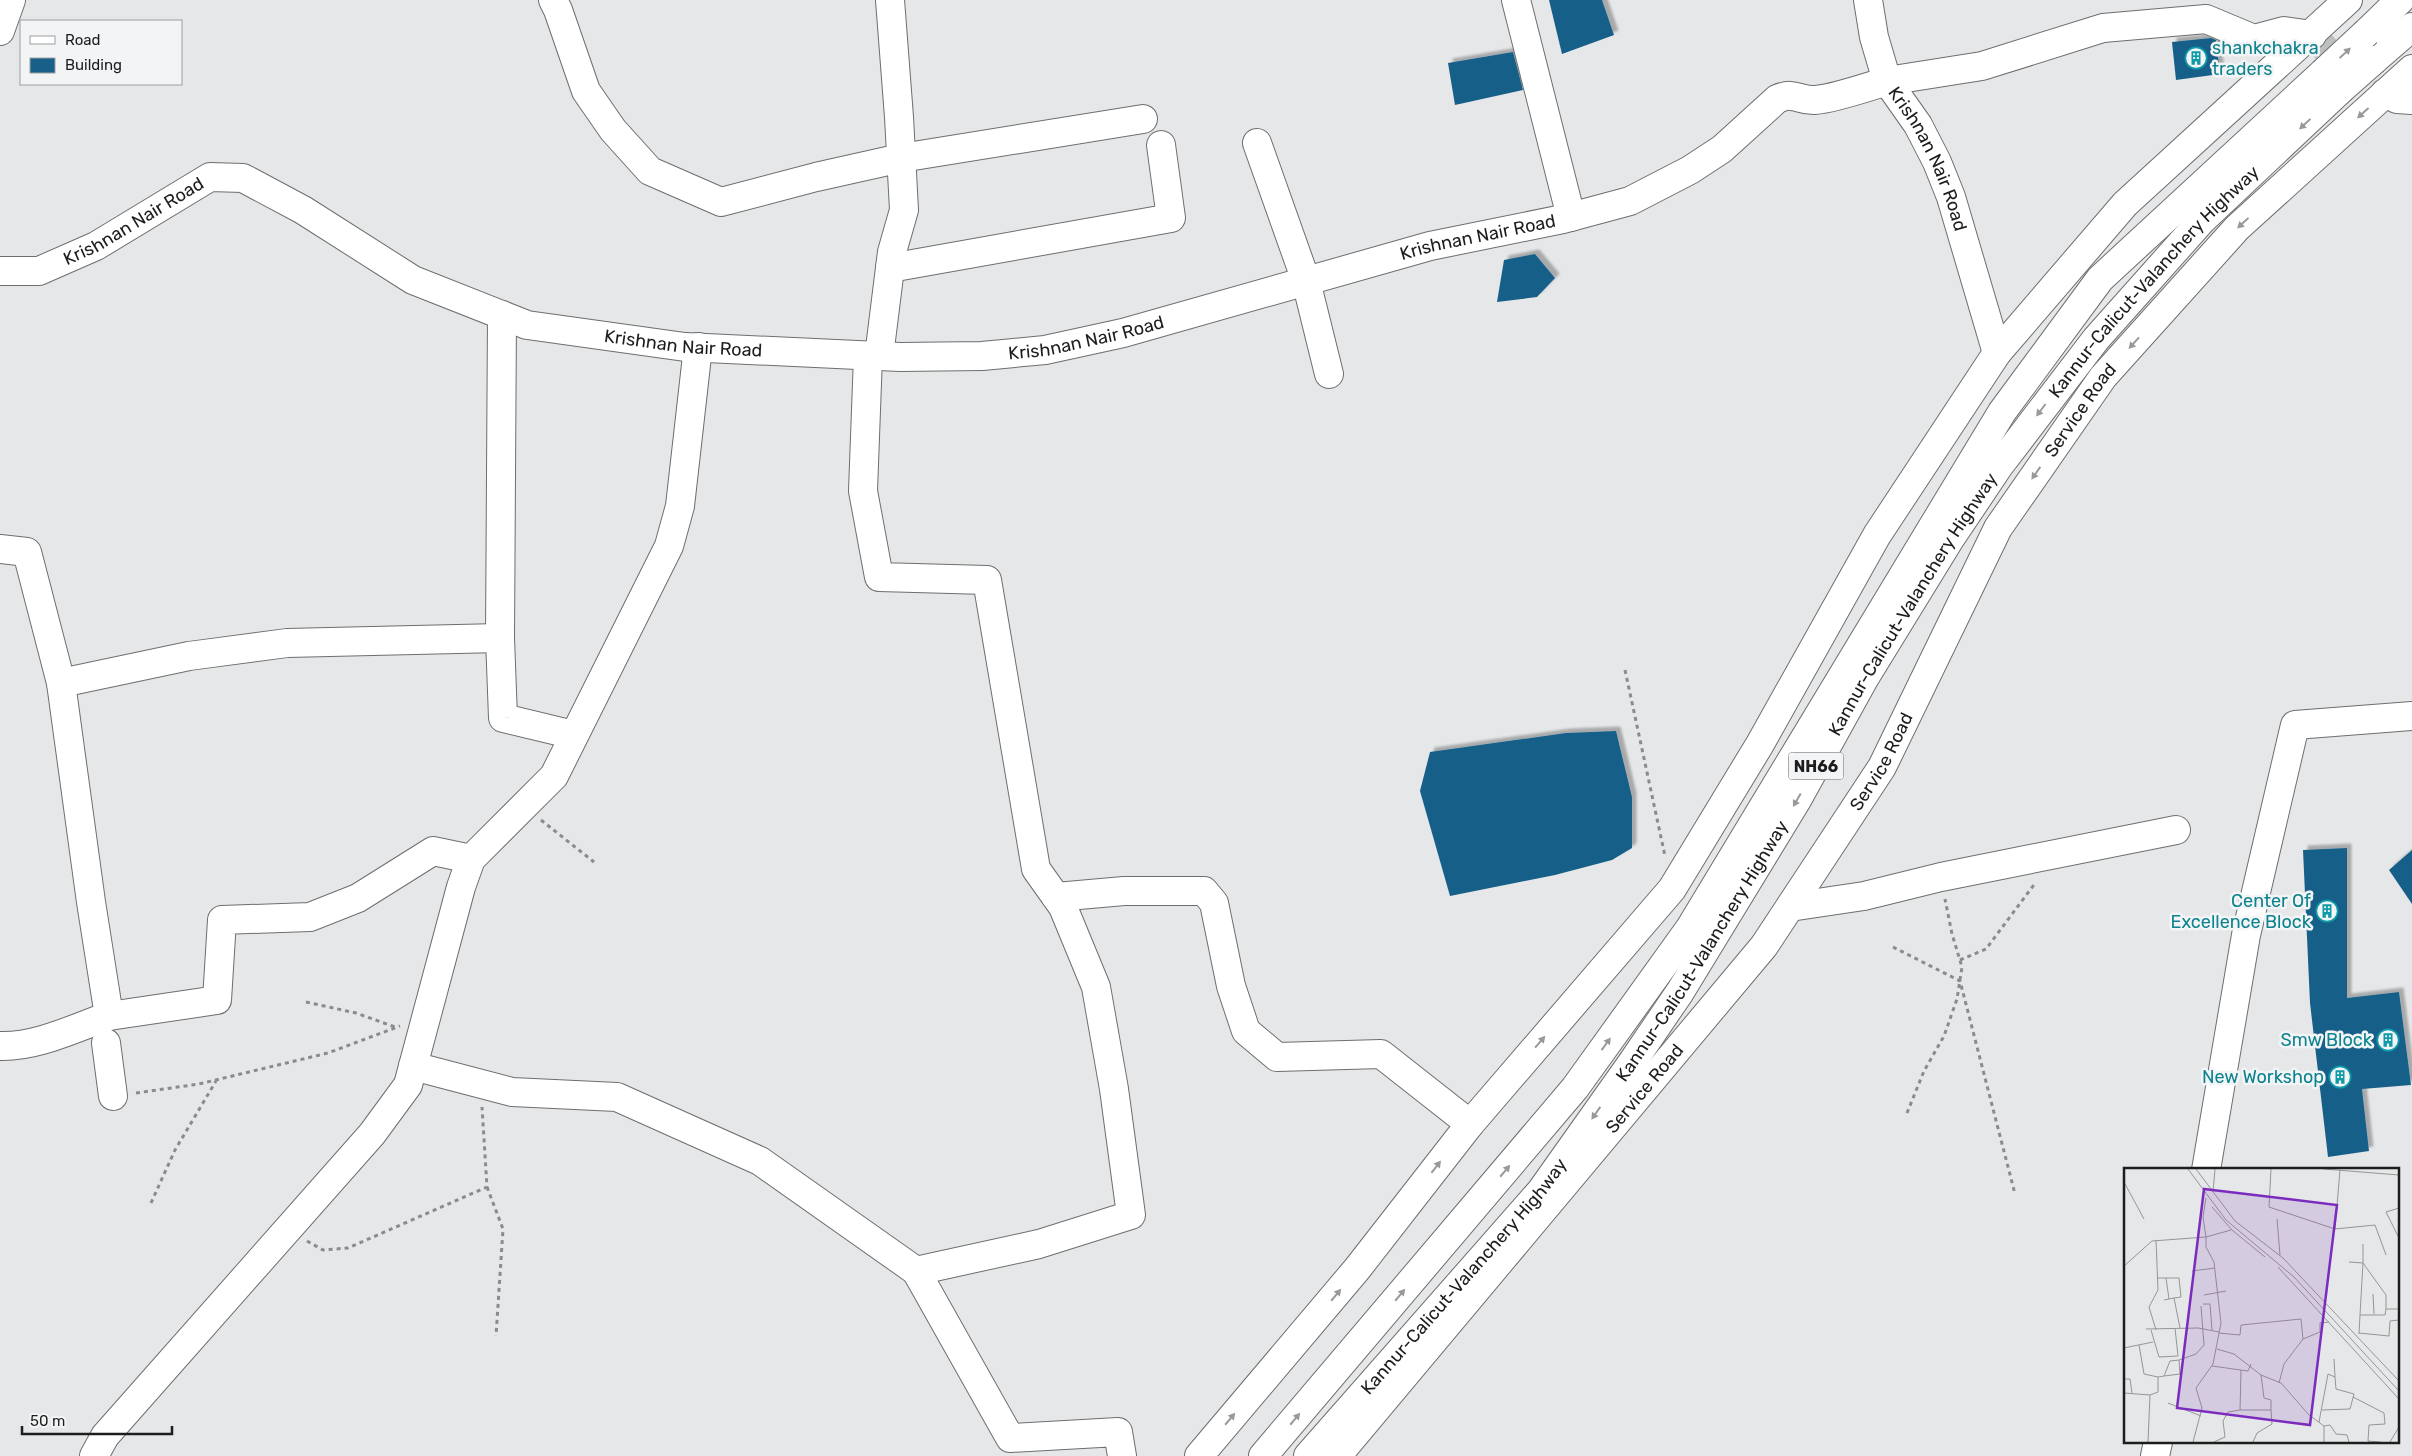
<svg xmlns="http://www.w3.org/2000/svg" width="2412" height="1456" font-family="Rubik,sans-serif">
<style>
.building{fill:#185f89;filter:url(#shadow)}
.lines{fill:none;stroke-linecap:round;stroke-linejoin:round}
.minor-tunnel{stroke:#bebfc0;stroke-width:28;stroke-dasharray:28 14;stroke-linecap:butt}
.minor-casing{stroke:#6d6e6f;stroke-width:30}
.highway-casing{stroke:#6d6e6f;stroke-width:30}
.path{stroke:#8b8b8c;stroke-width:3;stroke-dasharray:4 4;stroke-linecap:butt}
.minor{stroke:#fff;stroke-width:28}
.highway{stroke:#fff;stroke-width:28}
.highway-bridge-casing{stroke:#6d6e6f;stroke-width:30;stroke-linecap:butt}
.highway-bridge{stroke:#fff;stroke-width:28}
.oneway{fill:#99999a}
.labels{text-anchor:middle;stroke-width:5;stroke-linejoin:round;paint-order:stroke}
.shield{fill:#f3f4f5;stroke:#5d5e5e;stroke-width:1}
.shield-label{font-size:16px;font-weight:bold;fill:#1d1d1e}
.culture-label{font-size:18px;fill:#0d838f;stroke:#f3f4f5;text-anchor:end}
.street-label{font-size:18px;fill:#1d1d1e;stroke:#f3f4f5}
.inset-road{fill:none;stroke:#969697;stroke-width:1}
.view{fill:#7b2cbf;fill-opacity:0.15;stroke:#7b2cbf;stroke-width:2.5}
.inset-edge{fill:none;stroke:#1d1d1e;stroke-width:2.5}
</style>
<defs>
<filter id="shadow"><feDropShadow dx="4.5" dy="-4.5" stdDeviation="1" flood-color="#0004"/></filter>
</defs>
<rect width="100%" height="100%" fill="#e6e7e8"/>
<!-- building -->
<g class="building">
<path d="M1549,0H1602L1614,35L1562,54Z"/>
<path d="M2211,38L2216,40L2220,74L2176,80L2172,42Z"/>
<path d="M1513,52L1523,90L1455,105L1448,63Z"/>
<path d="M1535,254L1555,278L1537,297L1497,302L1504,260Z"/>
<path d="M1616,731L1632,797V848L1612,860L1555,875L1450,896L1420,791L1430,752L1566,733Z"/>
<path d="M2347,848V998L2399,992L2411,1085L2362,1089L2369,1151L2328,1157L2310,1003L2303,850Z"/>
<path d="M2412,850V904L2389,870Z"/>
</g>
<g class="lines">
<!-- minor-tunnel -->
<path class="minor-tunnel" d="M2312,35L2351,75L2385,93"/>
<!-- minor casing -->
<g class="minor-casing">
<g id="minor">
<path d="M553,0L558,10L586,91L613,130L650,171L721,202L816,177L901,158L1143,119"/>
<path d="M1516,0L1571,217"/>
<path d="M1868,0L1874,37L1887,81L1982,66L2103,28L2206,19L2254,39L2284,31L2312,35"/>
<path d="M0,31L11,0"/>
<path d="M2385,93L2397,99L2412,100"/>
<path d="M1257,143L1306,281L1329,374"/>
<path d="M890,268L1171,218L1161,145"/>
<path id="s1" d="M0,271H39L96,246L210,177L243,178L303,210L413,280L527,325L685,347L900,357L982,356L1045,350L1123,333L1430,246L1563,219L1630,201L1690,170L1722,149L1777,99C1795,91 1799,101 1815,100C1832,99 1868,87 1887,81L1918,125L1937,162L1951,197L1997,353"/>
<path d="M502,315L500,638L503,718L574,735"/>
<path d="M868,356L863,491L879,577L987,580L1036,869L1063,907L1096,987L1114,1089L1131,1215L1039,1244L916,1271L1010,1438L1118,1432L1122,1456"/>
<path d="M879,356L892,252L904,210L899,117L890,0"/>
<path d="M0,549L27,552L61,683L189,656L287,643L500,638"/>
<path d="M1056,897L1124,891H1204L1214,903L1231,986L1246,1031L1277,1057L1381,1054L1470,1124"/>
<path d="M1790,907L1864,896L1941,877L2176,830"/>
<path d="M109,1016L217,1000L222,920L310,917L358,898L433,851L471,859"/>
<path d="M106,1043L113,1096"/>
<path d="M0,1046C37,1047 75,1028 109,1016L91,902L61,683"/>
<path d="M413,1066L512,1092L617,1097L760,1161L916,1271"/>
<path d="M2206,1170L2246,935L2295,725L2412,716"/>
<path d="M94,1456L105,1436L372,1134L408,1085L461,887L471,859L554,776L669,546L680,506L698,347"/>
<path d="M1199,1456L1357,1269L1470,1124L1672,889L1760,744L1877,535L1997,353L2125,204L2348,0"/>
<path id="s2" d="M1337,1456L1764,946L1882,767L1998,528L2103,377L2237,228L2412,69"/>
<path d="M2155,1456L2158,1442"/>
</g>
</g>
<!-- highway casing -->
<g class="highway-casing">
<g id="highway">
<path d="M2367,32L2400,0"/>
<path d="M2374,60L2412,27"/>
<path d="M1263,1456L1575,1088L1690,928L2002,412L2100,279L2323,73"/>
<path id="s3" d="M1308,1456L1541,1191L1631,1064L1680,992L1797,800L1864,679L1950,539L1999,466L2096,339L2202,220L2340,90"/>
</g>
</g>
<!-- path -->
<g class="path">
<path d="M1625,670L1665,856"/>
<path d="M541,820L594,862"/>
<path d="M1893,947L1960,981L2015,1194"/>
<path d="M1960,960L1986,949L2036,882"/>
<path d="M306,1002L356,1013L395,1027"/>
<path d="M136,1093L199,1084L328,1053L400,1026"/>
<path d="M1907,1113L1924,1071L1944,1036L1957,999L1962,967L1952,934L1945,899"/>
<path d="M487,1187L503,1229L496,1336"/>
<path d="M151,1203L175,1150L216,1081"/>
<path d="M307,1241L323,1250L348,1248L487,1187L482,1107"/>
</g>
<!-- minor -->
<use href="#minor" class="minor"/>
<!-- highway -->
<use href="#highway" class="highway"/>
<!-- highway-bridge casing -->
<g class="highway-bridge-casing">
<g id="highway-bridge">
<path d="M2323,73L2367,32"/>
<path d="M2340,90L2374,60"/>
</g>
</g>
<!-- highway-bridge -->
<use href="#highway-bridge" class="highway-bridge"/>
</g>
<!-- one-way arrows -->
<defs><path id="oneway-solid" d="M-6-.8H1V-3.2L6.5 0L1 3.2V.8H-6Z" transform="scale(1.25)"/></defs>
<g class="oneway">
<use href="#oneway-solid" transform="translate(2345 53) rotate(-43)"/>
<use href="#oneway-solid" transform="translate(2363 113) rotate(138)"/>
<use href="#oneway-solid" transform="translate(2305 124) rotate(137)"/>
<use href="#oneway-solid" transform="translate(2243 223) rotate(137)"/>
<use href="#oneway-solid" transform="translate(2134 343) rotate(132)"/>
<use href="#oneway-solid" transform="translate(2041 410) rotate(127)"/>
<use href="#oneway-solid" transform="translate(2036 473) rotate(125)"/>
<use href="#oneway-solid" transform="translate(1797 800) rotate(120)"/>
<use href="#oneway-solid" transform="translate(1540 1042) rotate(-49)"/>
<use href="#oneway-solid" transform="translate(1606 1044) rotate(-54)"/>
<use href="#oneway-solid" transform="translate(1596 1113) rotate(125)"/>
<use href="#oneway-solid" transform="translate(1436 1167) rotate(-52)"/>
<use href="#oneway-solid" transform="translate(1505 1171) rotate(-50)"/>
<use href="#oneway-solid" transform="translate(1336 1295) rotate(-50)"/>
<use href="#oneway-solid" transform="translate(1400 1295) rotate(-50)"/>
<use href="#oneway-solid" transform="translate(1230 1419) rotate(-50)"/>
<use href="#oneway-solid" transform="translate(1295 1419) rotate(-50)"/>
</g>
<!-- icons -->
<defs>
<g id="building-ring" transform="scale(1.125)"><circle r="9.5" fill="#f3f4f5" stroke="#0f9aa8" stroke-width="1.5"/><path d="M-4-6H4V6H1V3H-1V6H-4ZM-2.5-4.3h1.7v1.8h-1.7ZM.8-4.3h1.7v1.8H.8ZM-2.5-1h1.7V.8h-1.7ZM.8-1h1.7V.8H.8Z" fill="#0f9aa8"/></g>
</defs>
<g fill-rule="evenodd">
<use href="#building-ring" x="2196" y="58"/>
<use href="#building-ring" x="2327" y="911"/>
<use href="#building-ring" x="2388" y="1040"/>
<use href="#building-ring" x="2340" y="1077"/>
</g>
<g class="labels">
<!-- shield labels -->
<rect class="shield" x="1788.5" y="752.5" width="55" height="27" rx="4"/>
<g class="shield-label">
<text x="1816" y="772">NH66</text>
</g>
<!-- culture labels -->
<g class="culture-label">
<text x="2212" y="54" text-anchor="start">shankchakra<tspan x="2212" dy="21">traders</tspan></text>
<text x="2311" y="907">Center Of<tspan x="2311" dy="21">Excellence Block</tspan></text>
<text x="2372" y="1046">Smw Block</text>
<text x="2324" y="1083">New Workshop</text>
</g>
<!-- street labels -->
<g class="street-label">
<text dy="6" stroke="none"><textPath href="#s1" startOffset="2095">Krishnan Nair Road</textPath></text>
<text dy="6" stroke="none"><textPath href="#s1" startOffset="146">Krishnan Nair Road</textPath></text>
<text dy="6" stroke="none"><textPath href="#s1" startOffset="1556">Krishnan Nair Road</textPath></text>
<text dy="6" stroke="none"><textPath href="#s3" startOffset="1452">Kannur-Calicut-Valanchery Highway</textPath></text>
<text dy="6" stroke="none"><textPath href="#s1" startOffset="1151">Krishnan Nair Road</textPath></text>
<text dy="6" stroke="none"><textPath href="#s1" startOffset="746">Krishnan Nair Road</textPath></text>
<text dy="6" stroke="none"><textPath href="#s2" startOffset="1289">Service Road</textPath></text>
<text dy="6" stroke="none"><textPath href="#s3" startOffset="1048">Kannur-Calicut-Valanchery Highway</textPath></text>
<text dy="6" stroke="none"><textPath href="#s2" startOffset="884">Service Road</textPath></text>
<text dy="6" stroke="none"><textPath href="#s3" startOffset="642">Kannur-Calicut-Valanchery Highway</textPath></text>
<text dy="6" stroke="none"><textPath href="#s2" startOffset="479">Service Road</textPath></text>
<text dy="6" stroke="none"><textPath href="#s3" startOffset="238">Kannur-Calicut-Valanchery Highway</textPath></text>
</g>
</g>
<!-- overview -->
<g transform="translate(2124 1168)">
<rect width="275" height="275" fill="#e6e7e8"/>
<path class="inset-road" d="M64,1L102,52L170,109L275,223M72,1L111,53L159,90L275,213M147,1L145,39L211,61L251,57L262,87M200,1L275,7M0,14L20,51M89,24L91,1M88,39L108,62L141,89M275,40L262,44L275,70M153,51L156,87M211,61L216,2M239,76V95L262,127V141H275M225,94L239,95L236,147H261L262,141M0,98L28,73L82,69L79,49L82,30M154,99L275,231M68,103L91,100M34,110H55L57,129L50,130M42,110L45,131M249,126L250,146M80,127L102,123M40,132L50,130L56,160M79,136H86L88,162M22,161L74,160L95,164M27,162L35,189L54,188L51,160M32,162L25,139L34,122L32,72M95,165L116,167L117,157L177,151L179,171L196,164V155L205,154M235,165L265,168L266,153L275,152M235,166L236,147M15,177L20,206L34,209L40,208L56,206L55,192L46,193L40,208M0,180L29,174M93,181L110,186L137,207L157,215L185,247L200,258L206,257L212,266L223,267L225,274M210,191L211,209M55,192L72,186L80,177L77,138M88,198L124,203L127,196M137,207L140,230L147,232V242M0,211H6L8,225M155,215L160,196L179,171M0,225L26,227L34,224V209M229,229L260,245L261,256L245,257L244,273L256,274M44,235L77,248M116,242H147L148,256L133,265L129,274M195,254L204,206L211,209L212,221L230,226L226,241L198,242M24,274L26,227M69,274L78,240L72,220L89,196L97,155L90,94L82,79V69L107,62M90,274L101,269L99,253L104,244L116,242L117,202M200,274V258M266,274L275,259"/>
<path class="view" d="M80,21L213,37L186,257L53,240Z"/>
<rect width="275" height="275" class="inset-edge"/>
</g>
<!-- legend -->
<rect x="20" y="20" width="162" height="65" fill="#f3f4f5" stroke="#9d9e9f"/>
<rect x="30" y="36" width="25" height="8" fill="#ffffff" stroke="#9d9e9f"/>
<text x="65" y="45" font-size="15" fill="#1d1d1e">Road</text>
<rect x="30" y="58" width="25" height="15" fill="#185f89" stroke="#9d9e9f"/>
<text x="65" y="70" font-size="15" fill="#1d1d1e">Building</text>
<!-- scale -->
<path d="M22 1426v8h150v-8" fill="none" stroke="#1d1d1e" stroke-width="2.5"/>
<text x="30" y="1426" font-size="15" fill="#1d1d1e" stroke="#f3f4f5" stroke-width="4" paint-order="stroke">50 m</text>
</svg>
